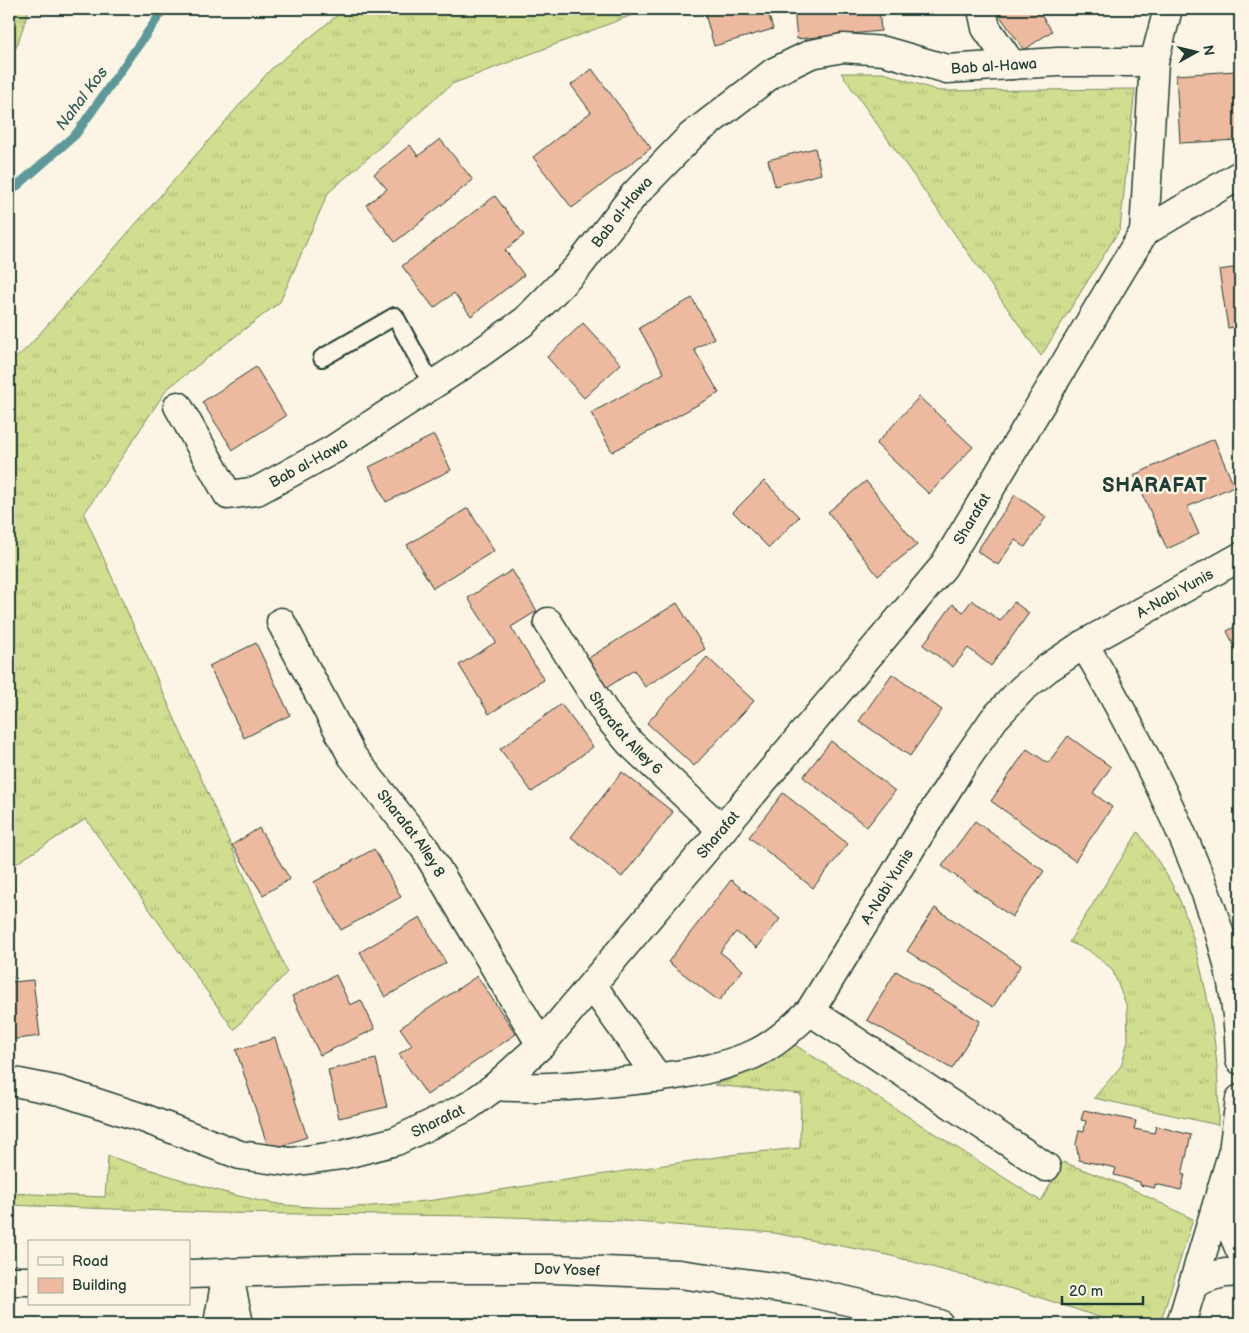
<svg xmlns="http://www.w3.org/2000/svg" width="1249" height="1333" font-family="'Balsamiq Sans',sans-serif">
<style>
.grass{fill:url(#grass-tufts);stroke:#788d62}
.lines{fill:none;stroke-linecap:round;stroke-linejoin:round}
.stream{stroke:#5d999a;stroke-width:9}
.building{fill:#edba9f;stroke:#1f3d34}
.service-casing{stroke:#1f3d34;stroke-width:20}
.minor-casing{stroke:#1f3d34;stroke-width:31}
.tertiary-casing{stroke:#1f3d34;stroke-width:31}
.secondary-casing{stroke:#1f3d34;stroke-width:31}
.service{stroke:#fcf5e5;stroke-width:16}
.minor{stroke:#fcf5e5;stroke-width:28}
.tertiary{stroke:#fcf5e5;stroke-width:28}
.secondary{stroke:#fcf5e5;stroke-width:28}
.labels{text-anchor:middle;stroke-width:5;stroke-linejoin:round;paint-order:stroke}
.street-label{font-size:15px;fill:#1f3d34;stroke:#fcf5e5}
.water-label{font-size:16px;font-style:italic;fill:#345c56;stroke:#fcf5e5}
.district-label{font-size:20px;font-weight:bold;letter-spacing:1px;fill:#1f3d34;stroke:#fcf5e5}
</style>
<defs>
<pattern id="grass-tufts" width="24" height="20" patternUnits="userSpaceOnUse" patternTransform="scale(1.25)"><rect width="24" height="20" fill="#d1dd8f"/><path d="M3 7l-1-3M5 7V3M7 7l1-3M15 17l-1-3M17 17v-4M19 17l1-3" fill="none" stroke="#b3bf7c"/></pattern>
</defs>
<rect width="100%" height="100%" fill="#fcf5e5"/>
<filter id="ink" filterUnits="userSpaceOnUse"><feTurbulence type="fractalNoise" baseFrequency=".02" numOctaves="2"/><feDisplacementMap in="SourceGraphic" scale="10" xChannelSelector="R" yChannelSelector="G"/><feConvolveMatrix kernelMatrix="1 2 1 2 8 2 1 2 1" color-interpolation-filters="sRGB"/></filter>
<g filter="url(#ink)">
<!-- grass -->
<g class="grass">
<path d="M9,9H29L17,46L9,57Z"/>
<path d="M345,9H648L452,84L328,193L280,302L167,389L84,514L287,972L234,1030L86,819L9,868V364L29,346L271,69Z"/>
<path d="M841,73H884L939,91L1135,89L1120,229L1041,356Z"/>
<path d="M1138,832C1152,852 1166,872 1177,894C1188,918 1195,944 1201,970C1214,1023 1220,1070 1218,1125L1094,1098L1121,1066L1128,1041L1127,1007L1112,969L1088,950L1069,942Z"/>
<path d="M795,1045L1041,1201L1063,1162L1126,1186L1193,1219L1160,1324H1120L1023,1292L888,1255L774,1233L623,1221L479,1216L215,1213L9,1205V1193L105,1197L108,1156C163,1173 221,1195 278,1204C329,1211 382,1206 434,1200L737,1154L800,1148L801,1094L714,1085L757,1069Z"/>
</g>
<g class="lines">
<!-- stream -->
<path class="stream" d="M9,193L76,134L164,9"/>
</g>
<!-- building -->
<g class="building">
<path d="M708,9H767L773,29L714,46L704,10Z"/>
<path d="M794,9H879L881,31L797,39Z"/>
<path d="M995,9H1037L1052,31L1024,50Z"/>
<path d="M592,69L651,148L572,208L533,157L591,112L571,85Z"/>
<path d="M1236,71L1240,140L1180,143L1176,75Z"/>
<path d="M440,139L473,180L395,242L366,205L387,189L374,174L410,145L418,156Z"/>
<path d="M815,148L821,174L775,186L768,160Z"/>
<path d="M495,196L524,235L505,250L524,275L471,316L454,293L434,308L402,266Z"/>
<path d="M1240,267V326L1228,328L1219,270Z"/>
<path d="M692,298L714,338L694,349L719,393L612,452L591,413L664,373L639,328Z"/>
<path d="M583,323L621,364L584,398L547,357Z"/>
<path d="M256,367L286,416L233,450L202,402Z"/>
<path d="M919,397L973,447L929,494L876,444Z"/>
<path d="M434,435L451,470L386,502L369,467Z"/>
<path d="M1214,439L1234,486L1187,507L1199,534L1167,549L1134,475Z"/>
<path d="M764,481L799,517L769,548L733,512Z"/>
<path d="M866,481L917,545L878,576L828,512Z"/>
<path d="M1015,495L1046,517L1025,547L1015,540L998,565L977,551Z"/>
<path d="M468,508L494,551L433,588L407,545Z"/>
<path d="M512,570L537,611L511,627L544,680L489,714L459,665L496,642L468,598Z"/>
<path d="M972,600L1000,621L1014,602L1029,613L991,666L968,648L953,667L923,645L953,604L963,612Z"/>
<path d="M677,603L705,649L645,687L634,670L597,694L579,664Z"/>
<path d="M1240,624V658L1227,631Z"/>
<path d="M256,643L290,715L244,738L209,666Z"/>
<path d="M707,657L754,701L694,766L647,723Z"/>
<path d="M892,674L942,710L910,756L859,721Z"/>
<path d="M561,704L593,747L532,792L500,749Z"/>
<path d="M1068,736L1111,767L1093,793L1112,807L1075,861L991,801L1027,749L1048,763Z"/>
<path d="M831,741L895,791L867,827L803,777Z"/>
<path d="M622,772L673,812L622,877L571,837Z"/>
<path d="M783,793L848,844L813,888L749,837Z"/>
<path d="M975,821L1044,871L1012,917L942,866Z"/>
<path d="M259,828L290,879L263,895L232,845Z"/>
<path d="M374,849L401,897L341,930L314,882Z"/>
<path d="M731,880L780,919L757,948L736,932L720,952L743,970L719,1001L668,962Z"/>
<path d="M935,908L1021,965L993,1007L907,951Z"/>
<path d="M420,917L446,963L385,997L360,952Z"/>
<path d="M9,955L13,982L33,980L40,1036L9,1040Z"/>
<path d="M896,971L980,1021L952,1069L867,1020Z"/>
<path d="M336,975L350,1005L361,1000L375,1029L320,1055L292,996Z"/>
<path d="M477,976L516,1034L427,1095L399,1054L412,1045L400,1028Z"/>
<path d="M275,1038L307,1137L269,1150L236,1050Z"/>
<path d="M376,1059L387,1107L339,1118L328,1070Z"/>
<path d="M1084,1110L1136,1121L1134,1129L1154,1133L1156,1126L1191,1135L1182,1175H1185L1181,1190L1155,1184V1188L1140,1185V1182L1114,1175L1116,1168L1079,1160L1076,1144L1079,1130L1084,1131L1086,1121L1081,1120Z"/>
</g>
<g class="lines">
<!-- service casing -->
<g class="service-casing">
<path id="service" d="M322,358L395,316L432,385"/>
</g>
<!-- minor casing -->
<g class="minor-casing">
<g id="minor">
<path d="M982,9L986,28L1012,65"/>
<path d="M1144,232L1154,62L1168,9"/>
<path id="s1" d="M178,406L228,495L257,491L334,449L466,363L525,321L578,267L634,195L691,136L774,72L811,54L843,48L884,51L947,69L1058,62H1154"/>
<path id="s2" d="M281,622L352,756L424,847L541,1045"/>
<path id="s3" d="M548,622L608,717L630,743L722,830"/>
<path id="s4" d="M1084,644L1240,557"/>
<path d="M810,1011L1046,1167"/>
</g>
</g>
<!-- tertiary casing -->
<g class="tertiary-casing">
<g id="tertiary">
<path d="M592,985L658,1078"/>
<path id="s5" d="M9,1081L60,1091L146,1119L240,1155L291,1162L342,1155L396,1141L467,1107L496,1086L541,1045L943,567L1144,232L1240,175"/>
<path id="s6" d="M496,1086C536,1089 574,1086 614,1082C660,1078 709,1073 752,1055C775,1045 792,1028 810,1011L961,767L994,719L1022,689L1048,668L1084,644C1119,704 1151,765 1180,830C1213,906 1239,975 1240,1060"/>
<path d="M1222,1193L1226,1217L1240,1250"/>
<path d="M228,1272L239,1324"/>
<path d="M1193,1284C1208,1277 1223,1271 1240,1273"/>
<path d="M218,1324L225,1284"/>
<path d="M1181,1324L1233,1151L1240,1099"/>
</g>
</g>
<!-- secondary casing -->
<g class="secondary-casing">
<g id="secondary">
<path id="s7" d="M189,1274L355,1269H554L679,1274L808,1292L905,1314L939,1324"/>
<path d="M9,1281H29"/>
</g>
</g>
<!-- service -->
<use href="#service" class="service"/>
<!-- minor -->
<use href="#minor" class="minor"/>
<!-- tertiary -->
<use href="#tertiary" class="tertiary"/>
<!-- secondary -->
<use href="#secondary" class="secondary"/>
</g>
</g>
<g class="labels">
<!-- street labels -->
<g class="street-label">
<text dy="5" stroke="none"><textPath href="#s1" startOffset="1030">Bab al-Hawa</textPath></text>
<text dy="5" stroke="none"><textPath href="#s1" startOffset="595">Bab al-Hawa</textPath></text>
<text dy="5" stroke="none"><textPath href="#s1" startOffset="190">Bab al-Hawa</textPath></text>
<text dy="5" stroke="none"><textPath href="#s5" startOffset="1258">Sharafat</textPath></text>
<text dy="5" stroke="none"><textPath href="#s4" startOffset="104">A-Nabi Yunis</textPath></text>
<text dy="5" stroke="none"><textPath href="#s3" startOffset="136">Sharafat Alley 6</textPath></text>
<text dy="5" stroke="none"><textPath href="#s2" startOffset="249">Sharafat Alley 8</textPath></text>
<text dy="5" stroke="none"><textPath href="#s5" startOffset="852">Sharafat</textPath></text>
<text dy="5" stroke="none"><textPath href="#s6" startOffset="479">A-Nabi Yunis</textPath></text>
<text dy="5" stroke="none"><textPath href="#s5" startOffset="448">Sharafat</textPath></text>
<text dy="5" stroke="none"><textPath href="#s7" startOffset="378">Dov Yosef</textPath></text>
</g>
<!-- water labels -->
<g class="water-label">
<text transform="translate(81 98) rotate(-53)" y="6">Nahal Kos</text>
</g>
<!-- district labels -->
<g class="district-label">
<text x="1155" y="492">SHARAFAT</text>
</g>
</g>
<!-- margin -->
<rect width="1249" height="1333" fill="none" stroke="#fcf5e5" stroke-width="30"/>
<rect x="15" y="15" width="1219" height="1303" fill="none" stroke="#1f3d34" stroke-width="2" filter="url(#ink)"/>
<!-- legend -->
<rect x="28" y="1240" width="162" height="65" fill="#fcf5e5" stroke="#a4ab9e"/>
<rect x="38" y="1257" width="25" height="8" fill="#fcf5e5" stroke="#a4ab9e"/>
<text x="72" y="1266" font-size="15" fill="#1f3d34">Road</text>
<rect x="38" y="1278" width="25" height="15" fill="#edba9f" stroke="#a4ab9e"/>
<text x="72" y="1290" font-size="15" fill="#1f3d34">Building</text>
<!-- north arrow -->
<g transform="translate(1196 52) rotate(82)" stroke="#fcf5e5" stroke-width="4" paint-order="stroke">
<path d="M0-4L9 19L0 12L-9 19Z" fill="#1f3d34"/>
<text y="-8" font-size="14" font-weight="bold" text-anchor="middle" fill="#1f3d34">N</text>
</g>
<!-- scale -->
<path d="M1062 1296v8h81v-8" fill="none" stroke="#1f3d34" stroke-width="2.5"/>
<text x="1069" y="1296" font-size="15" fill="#1f3d34" stroke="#fcf5e5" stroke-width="4" paint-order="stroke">20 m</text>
</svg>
